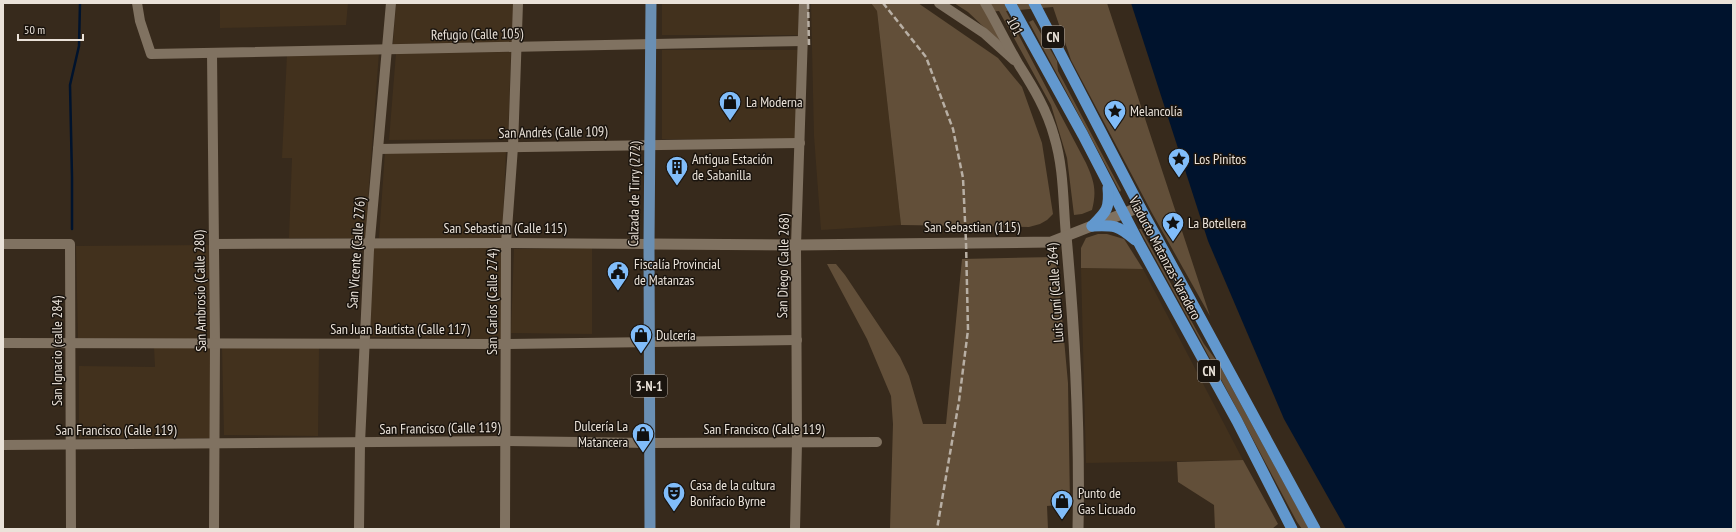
<svg xmlns="http://www.w3.org/2000/svg" width="1736" height="532" font-family="'PT Sans Narrow',sans-serif">
<style>
.built{fill:#42311d}
.green{fill:#624f39}
.water{fill:#00132d}
.lines{fill:none;stroke-linecap:round;stroke-linejoin:round}
.stream{stroke:#00132d;stroke-width:2.5}
.minor{stroke:#807261;stroke-width:10}
.tertiary{stroke:#807261;stroke-width:11}
.secondary{stroke:#807261;stroke-width:11}
.primary{stroke:#6a8fb3;stroke-width:11}
.trunk{stroke:#6298ce;stroke-width:11}
.rail{stroke:#b8afa4;stroke-width:2.5;stroke-dasharray:6 3;stroke-linecap:butt}
.labels{text-anchor:middle;stroke-width:3;stroke-linejoin:round;paint-order:stroke}
.shield{fill:#1a140e;stroke:#aca49c;stroke-width:1}
.shield-label{font-size:13px;font-weight:bold;fill:#eae2d9}
.street-label{font-size:14px;fill:#eae2d9;stroke:#1a140e}
.poi-label{font-size:14px;fill:#eae2d9;stroke:#1a140e;text-anchor:start}
</style>
<rect width="100%" height="100%" fill="#372a1c"/>
<!-- built -->
<g class="built">
<path d="M220,3H348L346,25L220,28Z"/>
<path d="M396,3H515L513,42L393,44Z"/>
<path d="M662,3H799L798,35H662Z"/>
<path d="M811,3H871L877,11L901,225L821,230L814,136Z"/>
<rect x="662" y="50" width="136" height="89"/>
<path d="M511,52L508,139L389,140L396,53Z"/>
<path d="M379,53L365,238H289L292,158H282L287,54Z"/>
<path d="M385,152H506L502,238H379Z"/>
<path d="M212,245L214,339L78,338L76,246Z"/>
<path d="M372,245L504,246L502,339L370,337Z"/>
<path d="M592,248V334L511,333L514,249Z"/>
<path d="M1081,268L1143,269L1243,460L1086,463Z"/>
<path d="M154,347H211L210,438H79V366L155,367Z"/>
<path d="M222,347H319L318,436L224,435Z"/>
</g>
<!-- green -->
<g class="green">
<path d="M871,3H918L998,58L1022,87L1042,143L1053,214L1047,220L1040,224L1029,227L901,225L877,11Z"/>
<path d="M954,3H1107L1210,316L1152,213L1071,60L1053,7L1006,11L1086,163C1094,181 1097,190 1092,210L1082,214L1074,215L1067,158L1051,105L999,11L988,12L1005,47L968,12Z"/>
<path d="M1033,20L1057,61L1058,71L1121,190L1120,192L1029,22Z"/>
<path d="M1139,229H1141L1204,344L1219,364L1309,529H1302L1297,522L1199,338Z"/>
<path d="M1098,234H1107L1124,239L1143,269L1081,268V248L1086,238Z"/>
<path d="M1054,257L1058,273L1068,383L1070,504L1047,506L1048,529H890L893,424L891,396L867,339L827,264H836L845,275L900,357L909,376L923,424H946L962,259Z"/>
<path d="M1243,460L1278,524L1272,529H1215L1214,505L1178,482L1177,462Z"/>
</g>
<!-- water -->
<path class="water" d="M1131,3H1733V529H1346L1284,419L1208,241Z"/>
<g class="lines">
<!-- stream -->
<path class="stream" d="M72,229V177L70,85L79,46L80,3"/>
<!-- minor -->
<g class="minor">
<path d="M137,3L140,21L151,54L804,41"/>
<path d="M939,3L984,33L1014,60"/>
<path d="M985,3C997,23 1007,45 1019,65C1033,87 1047,110 1054,136C1064,168 1063,203 1066,236"/>
<path d="M212,53L215,343L214,529"/>
<path d="M378,149L800,143"/>
<path d="M3,244H70L71,529"/>
<path d="M214,244L506,243L649,244"/>
<path d="M3,343L506,344L797,340"/>
<path d="M3,445L505,441L650,443L877,442"/>
<path d="M359,529L360,443L369,250L391,3"/>
<path d="M505,529L506,243L513,147L518,3"/>
<path d="M795,529L797,443L796,245L804,3"/>
</g>
<!-- tertiary -->
<path class="tertiary" d="M1066,236C1075,333 1080,431 1078,529"/>
<!-- secondary -->
<path class="secondary" d="M649,244L796,245L1051,242L1140,207"/>
<!-- primary -->
<path class="primary" d="M650,529L649,244L651,3"/>
<!-- trunk -->
<g class="trunk">
<path d="M1010,3L1083,135L1140,245L1237,421L1292,529"/>
<path d="M1034,3L1140,207L1315,529"/>
<path d="M1092,226C1114,225 1118,225 1135,240"/>
<path d="M1092,226C1106,212 1110,209 1108,188"/>
</g>
<!-- rail -->
<g class="rail">
<path d="M808,3L809,45"/>
<path d="M883,3L926,57L953,129L963,178L966,242L968,330L959,401L937,529"/>
</g>
</g>
<!-- icons -->
<defs>
<g id="shop-pin" transform="scale(1.15)"><path d="M0 17L-7.5 6A9.5 9.5 0 1 1 7.5 6Z" fill="#81bdfa" stroke="#1a140e"/><path d="M-5-2.5h2.3a2.7 3.5 0 0 1 5.4 0H5L5.5 6h-11ZM-1.5-2.5h3a1.5 2.3 0 0 0-3 0Z" fill="#111"/></g>
<g id="sight-pin" transform="scale(1.15)"><path d="M0 17L-7.5 6A9.5 9.5 0 1 1 7.5 6Z" fill="#81bdfa" stroke="#1a140e"/><path d="M0-6L1.8-2.2L6-1.7L2.9 1.2L3.7 5.4L0 3.3L-3.7 5.4L-2.9 1.2L-6-1.7L-1.8-2.2Z" fill="#111"/></g>
<g id="building-pin" transform="scale(1.15)"><path d="M0 17L-7.5 6A9.5 9.5 0 1 1 7.5 6Z" fill="#81bdfa" stroke="#1a140e"/><path d="M-4-6H4V6H1V3H-1V6H-4ZM-2.5-4.3h1.7v1.8h-1.7ZM.8-4.3h1.7v1.8H.8ZM-2.5-1h1.7V.8h-1.7ZM.8-1h1.7V.8H.8Z" fill="#111"/></g>
<g id="civic-pin" transform="scale(1.15)"><path d="M0 17L-7.5 6A9.5 9.5 0 1 1 7.5 6Z" fill="#81bdfa" stroke="#1a140e"/><path d="M-.6-6.5H3V-4.5H.6V-3L4-1V1h2V6H-6V1h2V-1L-.6-3ZM-1.2 2.5V6h2.4V2.5Z" fill="#111"/></g>
<g id="theatre-pin" transform="scale(1.15)"><path d="M0 17L-7.5 6A9.5 9.5 0 1 1 7.5 6Z" fill="#81bdfa" stroke="#1a140e"/><path d="M-5-5.5Q0-4 5-5.5V0Q5 5 0 6Q-5 5-5 0ZM-3.3-2.5H-1v1.5H-3.3ZM1-2.5H3.3v1.5H1ZM-2.8 1Q0 5.5 2.8 1Z" fill="#111"/></g>
</defs>
<g fill-rule="evenodd">
<use href="#shop-pin" x="730" y="102"/>
<use href="#sight-pin" x="1115" y="111"/>
<use href="#sight-pin" x="1179" y="159"/>
<use href="#building-pin" x="677" y="167"/>
<use href="#sight-pin" x="1173" y="223"/>
<use href="#civic-pin" x="618" y="272"/>
<use href="#shop-pin" x="641" y="335"/>
<use href="#shop-pin" x="643" y="434"/>
<use href="#theatre-pin" x="674" y="493"/>
<use href="#shop-pin" x="1062" y="501"/>
</g>
<g class="labels">
<!-- shield labels -->
<g class="shield">
<rect x="1042" y="26" width="22" height="22" rx="3"/>
<rect x="1198" y="360" width="22" height="22" rx="3"/>
<rect x="631" y="375" width="36" height="22" rx="3"/>
</g>
<g class="shield-label">
<text x="1053" y="42">CN</text>
<text x="1209" y="376">CN</text>
<text x="649" y="391">3-N-1</text>
</g>
<!-- street labels -->
<g class="street-label">
<text transform="translate(1015 26) rotate(62)" y="5">101</text>
<text transform="translate(477 34) rotate(-1)" y="5">Refugio (Calle 105)</text>
<text transform="translate(553 132) rotate(-1)" y="5">San Andrés (Calle 109)</text>
<text transform="translate(634 194) rotate(-89)" y="5">Calzada de Tirry (272)</text>
<text x="972" y="232">San Sebastian (115)</text>
<text x="505" y="233">San Sebastian (Calle 115)</text>
<text transform="translate(356 253) rotate(-86)" y="5">San Vicente (Calle 276)</text>
<text transform="translate(1165 258) rotate(62)" y="5">Viaducto Matanzas-Varadero</text>
<text transform="translate(783 266) rotate(-89)" y="5">San Diego (Calle 268)</text>
<text transform="translate(200 291) rotate(-91)" y="5">San Ambrosio (Calle 280)</text>
<text transform="translate(1055 293) rotate(-94)" y="5">Luis Cuní (Calle 264)</text>
<text transform="translate(492 302) rotate(-90)" y="5">San Carlos (Calle 274)</text>
<text x="400" y="334">San Juan Bautista (Calle 117)</text>
<text transform="translate(57 351) rotate(-90)" y="5">San Ignacio (calle 284)</text>
<text transform="translate(440 428) rotate(-1)" y="5">San Francisco (Calle 119)</text>
<text x="764" y="434">San Francisco (Calle 119)</text>
<text x="116" y="435">San Francisco (Calle 119)</text>
</g>
<!-- poi labels -->
<g class="poi-label">
<text x="746" y="107">La Moderna</text>
<text x="1130" y="116">Melancolía</text>
<text x="692" y="164">Antigua Estación<tspan x="692" dy="16">de Sabanilla</tspan></text>
<text x="1194" y="164">Los Pinitos</text>
<text x="1188" y="228">La Botellera</text>
<text x="634" y="269">Fiscalía Provincial<tspan x="634" dy="16">de Matanzas</tspan></text>
<text x="656" y="340">Dulcería</text>
<text x="628" y="431" text-anchor="end">Dulcería La<tspan x="628" dy="16">Matancera</tspan></text>
<text x="690" y="490">Casa de la cultura<tspan x="690" dy="16">Bonifacio Byrne</tspan></text>
<text x="1078" y="498">Punto de<tspan x="1078" dy="16">Gas Licuado</tspan></text>
</g>
</g>
<!-- border -->
<rect width="1736" height="532" fill="none" stroke="#eae2d9" stroke-width="8"/>
<!-- scale -->
<path d="M18 34v6h65v-6" fill="none" stroke="#eae2d9" stroke-width="2"/>
<text x="24" y="34" font-size="12" fill="#eae2d9" stroke="#1a140e" stroke-width="3" paint-order="stroke">50 m</text>
</svg>
